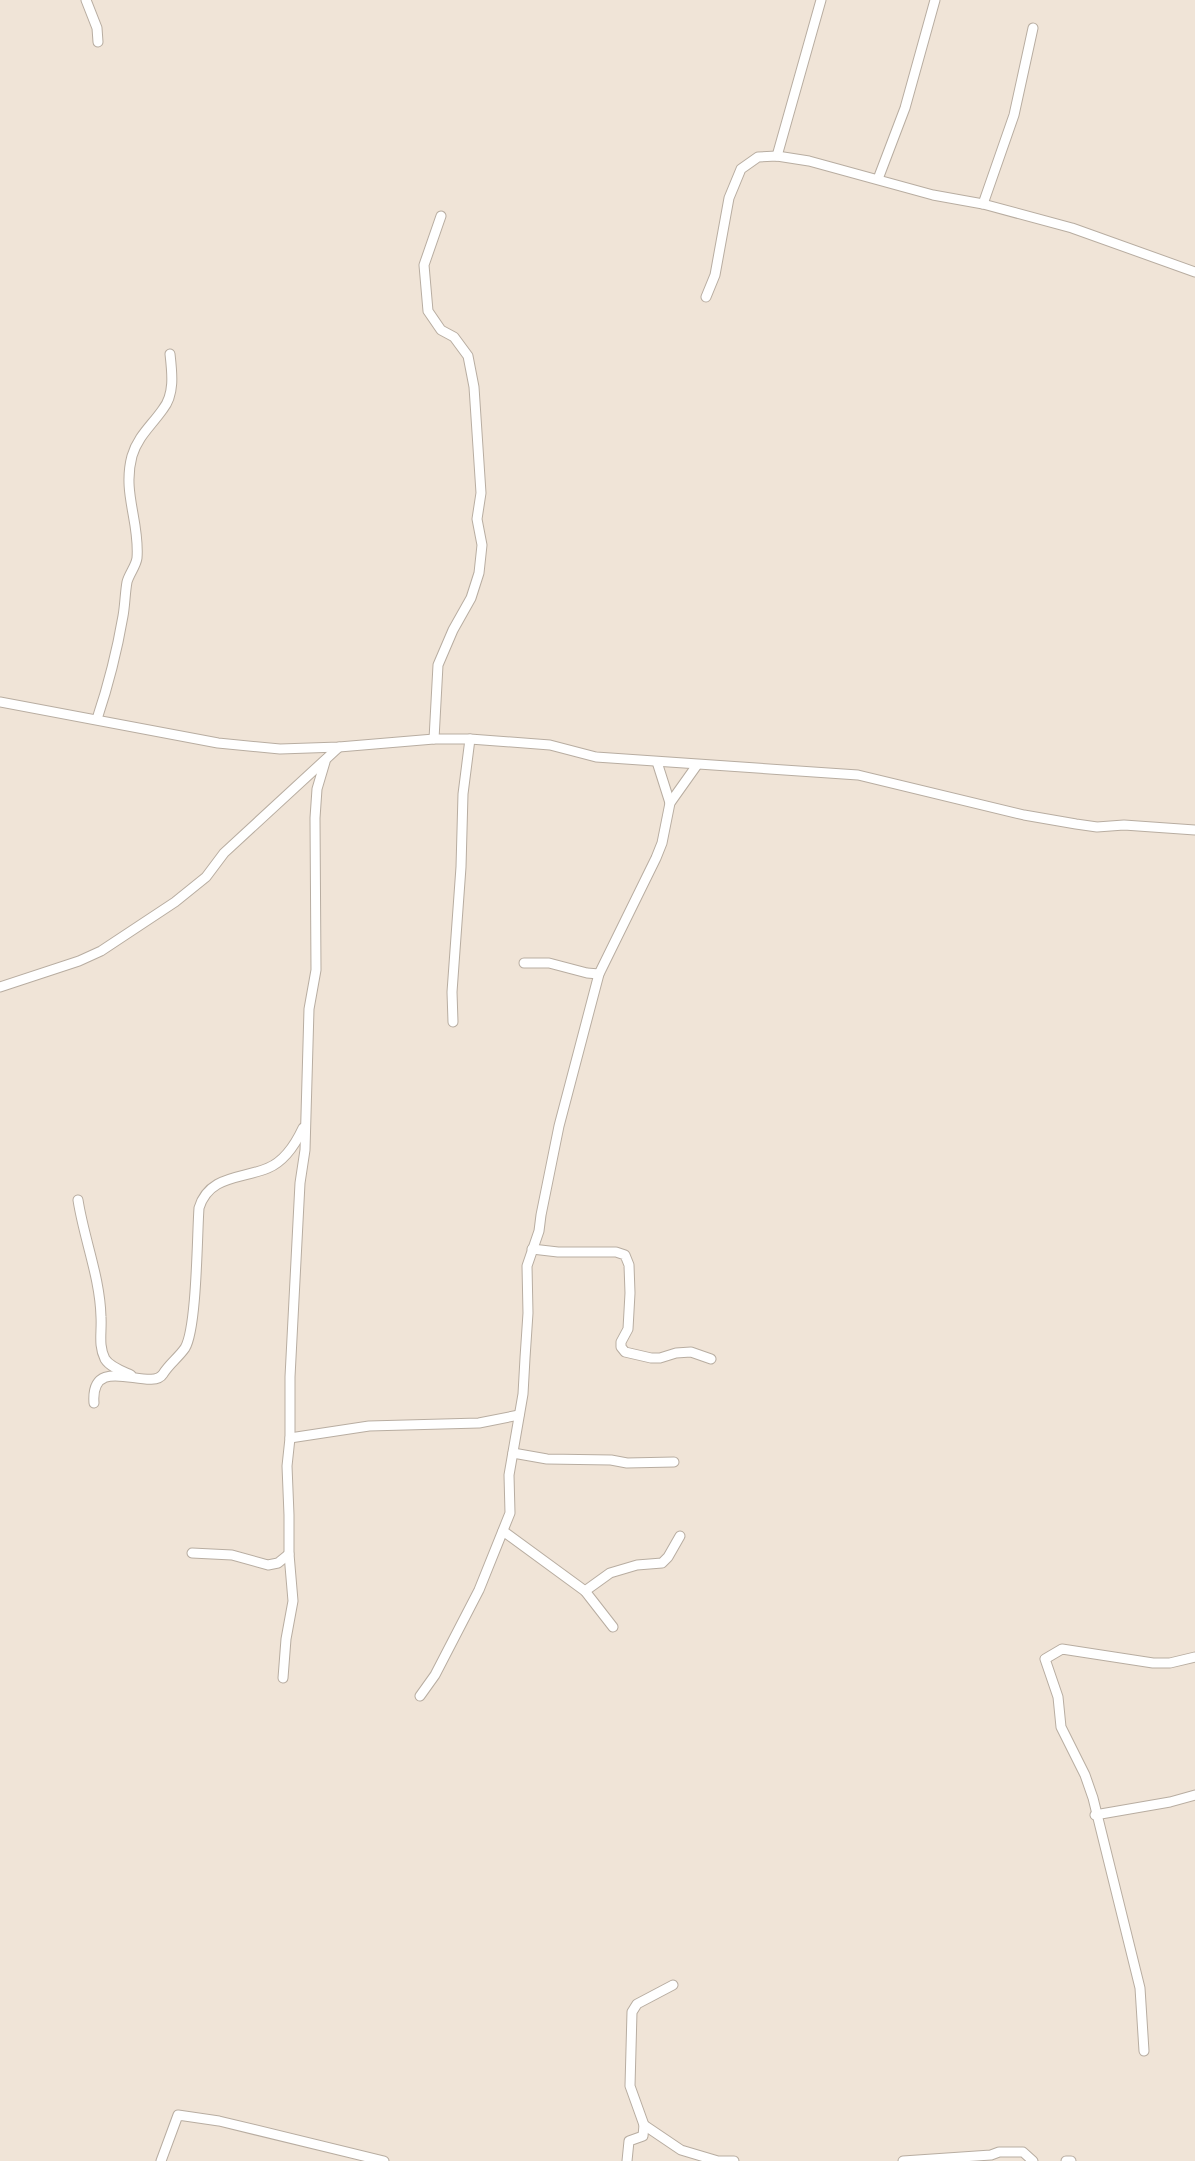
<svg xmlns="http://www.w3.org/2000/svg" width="1195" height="2161" font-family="'Times New Roman',serif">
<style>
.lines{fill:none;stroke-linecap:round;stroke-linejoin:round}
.minor-casing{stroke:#b8ada1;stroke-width:11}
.minor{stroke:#fff;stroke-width:9}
</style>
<rect width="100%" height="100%" fill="#f0e4d7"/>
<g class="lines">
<!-- minor casing -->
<g class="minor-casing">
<g id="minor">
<path d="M86,0L97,28L98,42"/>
<path d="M777,156L821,0"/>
<path d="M878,179L905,108L935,0"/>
<path d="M983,204L1014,115L1033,28"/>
<path d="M706,297L715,275L729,198L741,169L758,157L777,156L809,161L933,195L983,204L1072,228L1195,272"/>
<path d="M0,702L218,743L280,749L339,747L434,739H470L550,745L596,757L858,775L1024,815L1076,824L1097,827L1124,825L1195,830"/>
<path d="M97,719C108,686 117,651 123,616C125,605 125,593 127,582C129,574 136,566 137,558C140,522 122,493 132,456C138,436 152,425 163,409C175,394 172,372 170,354"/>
<path d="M434,739L438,665L453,630L471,598L479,573L482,545L477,519L481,493L474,387L468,356L454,337L441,330L428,311L424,265L441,216"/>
<path d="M657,762L670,803"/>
<path d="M524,963H549L587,973L599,974"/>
<path d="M0,987L79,961L101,951L175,902L206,877L224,853L339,747"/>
<path d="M453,1022L452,992L461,867L463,794L470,739"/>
<path d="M78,1200C84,1239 100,1277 101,1317C102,1332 98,1345 105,1359C110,1367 122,1371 131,1375"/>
<path d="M532,1249L558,1252H616L625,1255L629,1265L630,1293L628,1329L621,1342V1347L625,1352L651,1358H660L676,1353L691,1352L711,1359"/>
<path d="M94,1403C90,1351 151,1393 163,1374C169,1364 178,1358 185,1348C197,1328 197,1235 199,1208C209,1175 242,1179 268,1168C285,1161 296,1143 303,1128"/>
<path d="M290,1438L369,1426L479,1423L519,1415"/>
<path d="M513,1453L547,1459L611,1460L627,1463L674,1462"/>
<path d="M503,1531L585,1591L613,1627"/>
<path d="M192,1553L232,1555L268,1565L278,1563L289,1554"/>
<path d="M585,1591L610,1573L637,1565L662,1563L668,1557L680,1536"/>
<path d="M283,1678L286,1639L293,1601L289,1554V1515L287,1466L290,1438V1377L300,1183L305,1150L309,1009L316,970L315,818L317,789L325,762"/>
<path d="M420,1696L435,1675L479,1590L510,1513L509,1475L523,1394L525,1358L528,1313L527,1266L539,1231L541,1215L559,1126L599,974L656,858L662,843L670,803L697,765"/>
<path d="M1095,1815L1170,1802L1195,1795"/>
<path d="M1144,2051L1140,1988L1093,1798L1085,1775L1061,1727L1058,1697L1045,1659L1062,1649L1153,1663H1170L1195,1657"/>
<path d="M644,2125L681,2150L718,2161H734"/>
<path d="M161,2161L178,2115L219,2121L384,2161"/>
<path d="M627,2161L629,2141L643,2136L644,2125L630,2086L632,2012L637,2004L673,1985"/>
<path d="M903,2161L991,2155L999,2152H1023L1033,2161"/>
<path d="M1066,2161H1071"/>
</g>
</g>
<!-- minor -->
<use href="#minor" class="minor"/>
</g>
</svg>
